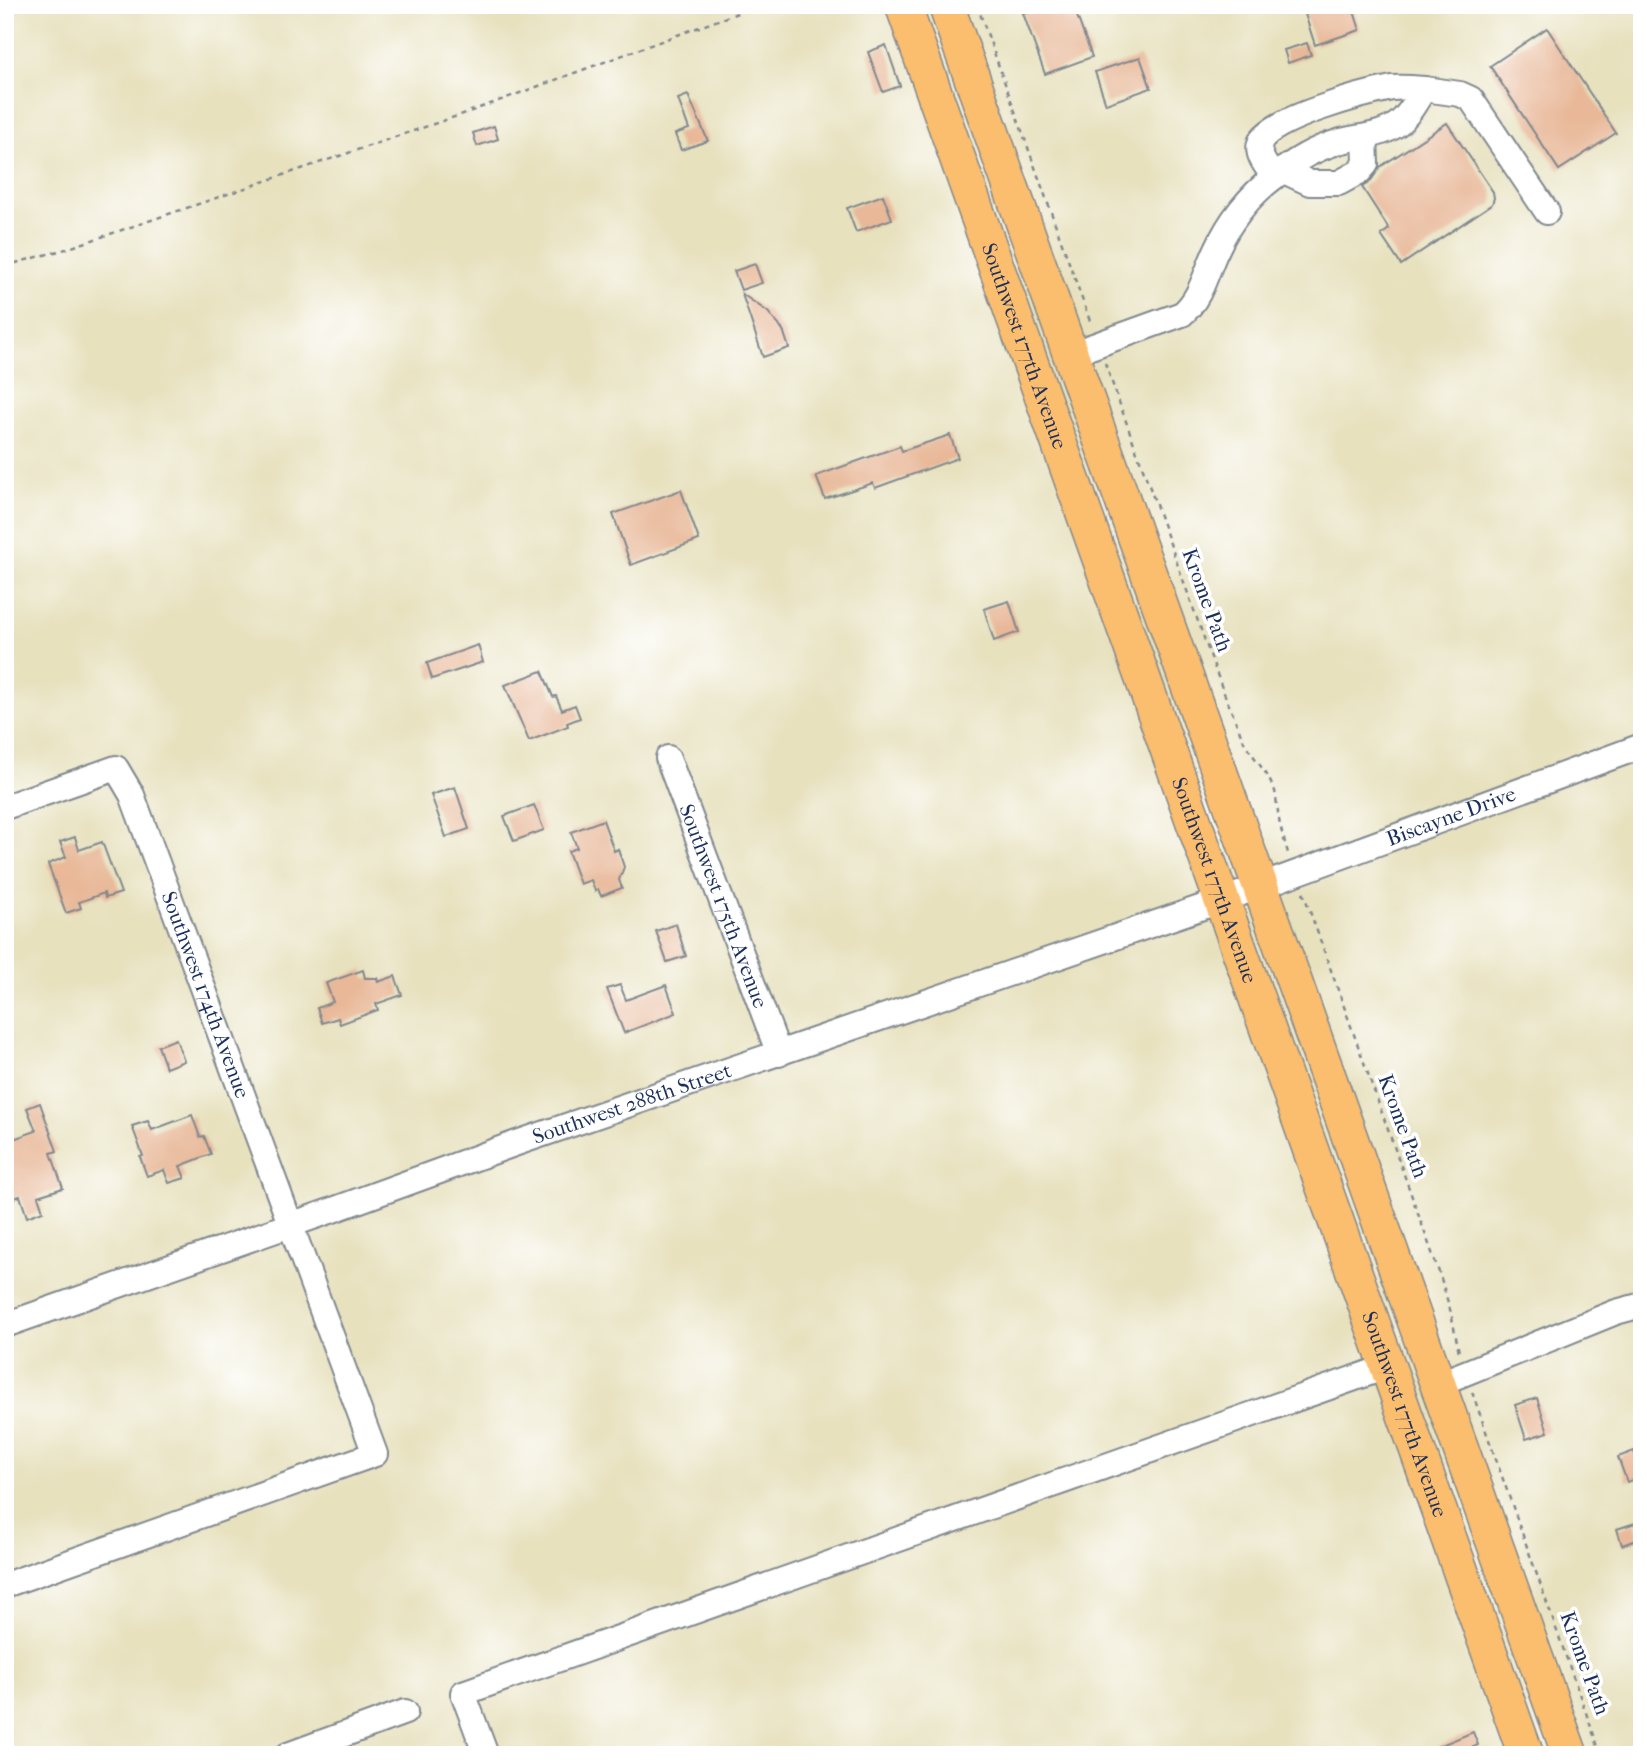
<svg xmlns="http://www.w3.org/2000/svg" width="1647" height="1760" font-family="'IM FELL French Canon',serif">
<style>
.building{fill:#e8b898}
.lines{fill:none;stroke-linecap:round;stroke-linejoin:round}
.minor-casing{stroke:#81888e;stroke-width:28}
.highway-casing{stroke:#81888e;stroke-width:38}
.path{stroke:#81888e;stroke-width:2.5;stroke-dasharray:5 5;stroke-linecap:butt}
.minor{stroke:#fff;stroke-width:24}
.highway{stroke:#fbbd6e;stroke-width:35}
.labels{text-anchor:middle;stroke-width:7;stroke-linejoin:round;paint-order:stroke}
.street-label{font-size:21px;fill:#1b2f5e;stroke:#fff}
</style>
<rect width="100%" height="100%" fill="#fff"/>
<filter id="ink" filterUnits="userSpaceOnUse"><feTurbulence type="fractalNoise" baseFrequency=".0143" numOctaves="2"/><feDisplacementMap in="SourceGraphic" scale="14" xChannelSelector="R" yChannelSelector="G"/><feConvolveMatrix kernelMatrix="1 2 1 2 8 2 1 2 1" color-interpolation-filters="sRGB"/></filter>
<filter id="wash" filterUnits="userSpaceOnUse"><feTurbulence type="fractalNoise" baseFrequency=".00686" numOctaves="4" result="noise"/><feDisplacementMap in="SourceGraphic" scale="28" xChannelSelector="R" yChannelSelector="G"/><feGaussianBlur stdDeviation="1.57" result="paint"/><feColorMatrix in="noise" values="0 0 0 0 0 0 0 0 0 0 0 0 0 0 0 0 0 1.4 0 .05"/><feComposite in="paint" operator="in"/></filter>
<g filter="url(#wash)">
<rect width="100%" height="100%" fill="#e7e1be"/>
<g id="blocks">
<!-- building -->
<g class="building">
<path d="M1046,5H1073L1092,57L1045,74L1023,13Z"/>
<path d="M1331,5H1352L1360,30L1315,45L1305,14Z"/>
<path d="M1547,28L1616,133L1559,170L1490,66Z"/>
<path d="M1307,43L1311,55L1288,63L1284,50Z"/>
<path d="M886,45L900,86L883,92L868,52Z"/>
<path d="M1140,57L1151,88L1106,104L1095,72Z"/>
<path d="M688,95L708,141L681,150L675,134L689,129L678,99Z"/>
<path d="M1447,123L1493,192L1494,198L1492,204L1401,265L1381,235L1389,229L1362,187L1370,182L1380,167Z"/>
<path d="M494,126L498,139L477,146L473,133Z"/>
<path d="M883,195L892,219L856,232L847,208Z"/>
<path d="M755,264L762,283L741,290L734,271Z"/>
<path d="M742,294L768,312L783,330L789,348L763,357Z"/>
<path d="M950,435L958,458L875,488L873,483L825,499L816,476L900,446L902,451Z"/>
<path d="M681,490L699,540L631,565L613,514Z"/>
<path d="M1009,601L1019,632L994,641L984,609Z"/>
<path d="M478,645L483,662L432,679L427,663Z"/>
<path d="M542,671L553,697L556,696L562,710L575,705L580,718L567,723L568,726L529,741L505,685Z"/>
<path d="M455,787L469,829L446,837L431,795Z"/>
<path d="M534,805L544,830L514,841L504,816Z"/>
<path d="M603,820L614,851L618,849L624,867L619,880L622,888L601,896L598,889L595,891L591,880L580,884L568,851L577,848L571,832Z"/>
<path d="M75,837L79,850L102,842L121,893L105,898L104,893L79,902L81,908L66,913L48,864L66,857L60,842Z"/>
<path d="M676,924L686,956L667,962L656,931Z"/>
<path d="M363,970L365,978H377L378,982L395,976L402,995L376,1004L378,1010L340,1024L338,1018L322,1023L317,1008L333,1002L326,983Z"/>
<path d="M620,985L626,1000L666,985L676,1013L624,1033L607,989Z"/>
<path d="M176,1039L184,1061L166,1068L158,1046Z"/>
<path d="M40,1103L57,1151L51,1153L63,1188L38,1196L43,1211L27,1217L20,1196L5,1201V1142L36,1131L27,1108Z"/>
<path d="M192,1115L200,1137L204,1136L211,1154L180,1166L185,1178L169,1183L164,1170L147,1176L140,1157L143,1156L132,1126L148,1121L152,1130Z"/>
<path d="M1537,1398L1548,1432L1526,1439L1515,1405Z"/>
<path d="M1634,1451L1642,1476L1627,1482L1618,1457Z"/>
<path d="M1635,1523L1640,1539L1622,1545L1617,1529Z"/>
<path d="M1473,1732L1478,1745L1467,1750L1469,1755H1417Z"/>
</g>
</g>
</g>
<g filter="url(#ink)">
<use href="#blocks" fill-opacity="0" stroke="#81888e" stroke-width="2"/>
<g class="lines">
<!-- minor casing -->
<g class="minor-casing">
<g id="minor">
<path d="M1282,170L1310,183H1339L1359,172L1366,164L1365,137"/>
<path d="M1274,177C1267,167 1256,155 1260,143C1267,119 1367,93 1392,88C1402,87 1414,88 1424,89"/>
<path d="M1071,354L1182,314C1202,297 1206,271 1217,249C1229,222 1249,196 1273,178C1292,162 1314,149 1338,142C1358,136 1381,137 1399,123C1410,114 1416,101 1424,89L1460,94L1471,99L1547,212"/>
<path id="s1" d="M668,758L779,1054"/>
<path id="s2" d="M5,807L116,768L132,795L375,1454L5,1585"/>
<path id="s3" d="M5,1325L330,1211L514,1144L1223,900L1642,746"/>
<path d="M1438,1384L1616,1312L1642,1305"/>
<path d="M288,1755L405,1712"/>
<path d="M486,1755L463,1693L1389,1366"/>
</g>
</g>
<!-- highway casing -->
<g class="highway-casing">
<g id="highway">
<path id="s4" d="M903,5L1526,1755"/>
<path d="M946,5L1570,1755"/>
</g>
</g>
<!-- path -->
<g class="path">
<path d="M977,5L1091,324"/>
<path d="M5,266L66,249L463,114L759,5"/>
<path d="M1105,363L1222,688L1245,744L1267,775L1275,791L1280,826L1288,853"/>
<path d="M1303,892L1440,1275L1451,1313L1459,1352"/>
<path d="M1472,1392L1601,1755"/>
</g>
<!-- minor -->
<use href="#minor" class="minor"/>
<!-- highway -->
<use href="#highway" class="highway"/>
</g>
</g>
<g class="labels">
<!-- street labels -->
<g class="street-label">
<text dy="7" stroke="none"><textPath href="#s4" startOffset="362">Southwest 177th Avenue</textPath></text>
<text transform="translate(1207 600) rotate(70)" y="7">Krome Path</text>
<text dy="7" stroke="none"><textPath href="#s3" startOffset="1533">Biscayne Drive</textPath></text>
<text dy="7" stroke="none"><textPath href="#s4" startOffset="929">Southwest 177th Avenue</textPath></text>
<text dy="7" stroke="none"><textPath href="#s1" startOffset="158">Southwest 175th Avenue</textPath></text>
<text dy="7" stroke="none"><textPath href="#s2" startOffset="362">Southwest 174th Avenue</textPath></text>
<text dy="7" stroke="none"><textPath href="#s3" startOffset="665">Southwest 288th Street</textPath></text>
<text transform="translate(1403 1126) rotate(70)" y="7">Krome Path</text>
<text dy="7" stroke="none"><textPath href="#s4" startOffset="1496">Southwest 177th Avenue</textPath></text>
<text transform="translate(1585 1663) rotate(70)" y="7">Krome Path</text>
</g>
</g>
<!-- margin -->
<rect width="1647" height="1760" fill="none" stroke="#fff" stroke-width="28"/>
</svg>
